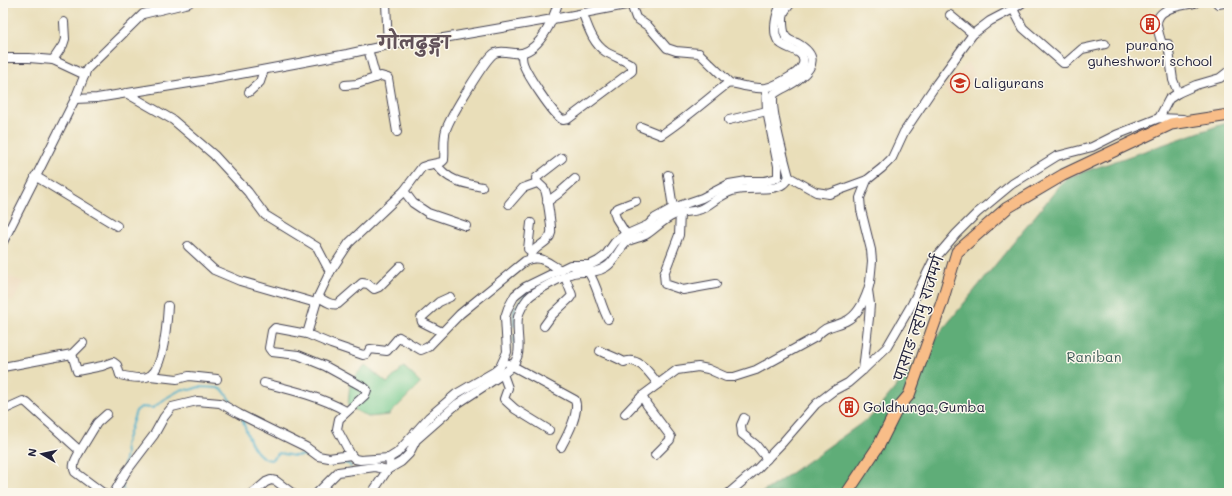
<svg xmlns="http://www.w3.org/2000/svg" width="1232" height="496" font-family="Mali,'Playpen Sans Deva',sans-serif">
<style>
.built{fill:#ecd8ba}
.green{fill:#74c98d;stroke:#4b7664}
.forest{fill:#5fad78;stroke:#40685a}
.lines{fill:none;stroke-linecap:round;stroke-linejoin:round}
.stream{stroke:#4aaeca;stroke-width:2}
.minor-casing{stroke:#403e4e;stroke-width:10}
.major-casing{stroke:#403e4e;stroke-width:13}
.minor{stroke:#fff;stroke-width:8}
.major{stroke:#f8bd88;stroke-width:11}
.labels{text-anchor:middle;stroke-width:3;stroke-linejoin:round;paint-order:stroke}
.poi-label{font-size:14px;fill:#22223b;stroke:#fbf7ec;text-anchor:start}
.street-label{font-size:14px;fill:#22223b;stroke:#fbf7ec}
.park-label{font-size:14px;fill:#3f5c58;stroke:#fbf7ec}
.district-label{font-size:18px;font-weight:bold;fill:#615159;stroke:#fbf7ec}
</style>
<rect width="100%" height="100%" fill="#fbf7ec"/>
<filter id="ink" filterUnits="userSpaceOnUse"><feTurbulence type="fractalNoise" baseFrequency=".025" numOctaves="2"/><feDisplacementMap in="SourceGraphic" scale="8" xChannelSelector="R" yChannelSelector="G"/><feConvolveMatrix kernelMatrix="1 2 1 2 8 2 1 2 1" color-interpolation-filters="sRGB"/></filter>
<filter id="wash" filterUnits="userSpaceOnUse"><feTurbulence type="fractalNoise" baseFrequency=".012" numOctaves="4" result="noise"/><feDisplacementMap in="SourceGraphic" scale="16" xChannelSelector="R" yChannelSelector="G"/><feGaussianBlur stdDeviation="0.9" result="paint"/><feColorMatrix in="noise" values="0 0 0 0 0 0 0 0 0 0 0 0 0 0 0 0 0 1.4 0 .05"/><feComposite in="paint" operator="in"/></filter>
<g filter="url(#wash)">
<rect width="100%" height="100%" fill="#e9deb9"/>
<!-- built -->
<g class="built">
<path d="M967,63L979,80L950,97L943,87Z"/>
<path d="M3,274L24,282L13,301L3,296Z"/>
</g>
<!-- green -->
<path class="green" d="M365,365L387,383L404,367L421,383L389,415L368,417L348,406L350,382Z"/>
<!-- forest -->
<path class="forest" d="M1229,122V493H761L777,483L873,415L1066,178Z"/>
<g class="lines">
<!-- stream -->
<g class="stream">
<path d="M775,183L781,181L783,173L782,166"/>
<path d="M594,268L603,264L621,243"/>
<path d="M514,326V310L529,289"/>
<path d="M514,336L515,348"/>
<path d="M242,418C247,433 253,458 271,460L279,453L294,456L308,455L313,456"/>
<path d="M333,461L349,464L351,467"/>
<path d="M123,470L126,454L125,445L136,411L141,407L153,408L166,398L182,389L190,390L199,387L218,388L224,391L235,408"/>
<path d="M122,484L124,493"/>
</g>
</g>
</g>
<g filter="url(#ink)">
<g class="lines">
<!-- minor casing -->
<g class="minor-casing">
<g id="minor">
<path d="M386,3L388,45"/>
<path d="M558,3C553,20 541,48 522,53C514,55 503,49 495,53C486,57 449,119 446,130C443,139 445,150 444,160L442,162L428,165L422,167L404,191L349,243L330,272L318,297L307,334L331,344L363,355L367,354L370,349L387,351L399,337L421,350L428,347L460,314L525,261C541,254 547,263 561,270"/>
<path d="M791,3C789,6 785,10 784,13C782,19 783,32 786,37C789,41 794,42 797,43C816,54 816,65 800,78C793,85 782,88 774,94C769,106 785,162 789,177L816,192L829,194L867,180L882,168L892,158L904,132L937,83L973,34L990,21L1013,9L1022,3"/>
<path d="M1217,3L1218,4L1224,3"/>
<path d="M631,4L636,18L649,27L667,48L676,51L699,53L730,83"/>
<path d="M1013,9L1023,28L1063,63H1066L1082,49L1105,44"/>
<path d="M950,15L973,34"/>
<path d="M368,49L376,78"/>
<path d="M522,53C522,56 522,60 523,63C526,73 553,115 563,120L568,119L632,71V65C624,60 615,57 606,52C593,44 588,27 583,14"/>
<path d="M3,58H29L53,60L85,75"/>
<path d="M53,60L63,45L65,39L64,22"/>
<path d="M345,85L357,84L381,76L388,78L397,132"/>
<path d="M249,92L260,82L264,70"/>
<path d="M126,93L173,120L214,155L248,192L265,215L317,247L330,272"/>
<path d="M1178,93L1173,80L1168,44H1162C1160,38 1158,31 1157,25C1156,7 1182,6 1195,3"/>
<path d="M75,99L97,98L208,80L347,54L388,45L432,40L553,19L631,4L645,3"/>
<path d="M1159,118L1169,99L1178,93L1196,85L1220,78L1229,71"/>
<path d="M729,120L767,111"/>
<path d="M641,127L661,135C684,120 705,101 727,84C733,82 738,85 744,86C751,87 760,89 766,88C776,86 788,78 796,73C799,70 802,68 803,64C807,49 784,50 778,41C772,31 776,13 782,3"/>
<path d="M436,164C448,181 462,183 482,187"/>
<path d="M668,175L673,208"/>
<path d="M35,176L117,226"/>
<path d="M404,191L413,203L428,213L466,226"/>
<path d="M547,202L558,194L575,179"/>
<path d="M509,204L523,188L537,183"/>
<path d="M680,213L679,235L664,274L665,284L683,290L716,284"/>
<path d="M531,223L528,249L532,252"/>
<path d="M626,234L616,218L614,211L618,208L636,201"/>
<path d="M3,242L75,99L87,69L143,14L189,3"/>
<path d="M188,246L214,270L240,281L316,303"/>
<path d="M533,258L531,256C533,246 549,244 551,233C552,228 547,195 545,190C542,185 536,184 536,178L562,158"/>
<path d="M589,273C598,287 600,304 608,319"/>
<path d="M318,297C324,300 331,306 338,304L362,283L368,284L374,289L379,287L400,266"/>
<path d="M544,326L552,315L570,298L572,295L565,277"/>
<path d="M442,332L422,322L421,318L439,302L450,297"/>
<path d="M307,334L275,328L272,331L269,348L272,352L298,355L325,366L365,388L367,390L365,395L339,419L337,429L351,455L355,459L360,460L389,458"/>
<path d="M600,351C608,355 616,357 624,362C639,356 650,374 658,384"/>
<path d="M72,354L77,371L102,366L113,362L117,365L120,375C128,377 144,380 151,375C164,365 167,322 168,306"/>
<path d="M509,364L575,400C580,413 567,436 561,447"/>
<path d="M3,367L72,354L83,343"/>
<path d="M863,370L869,318L870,304L868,290L870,282L872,261L871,250L861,210L860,198L867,180"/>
<path d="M150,376L177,379L189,376L217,379"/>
<path d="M264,383C292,390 321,397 346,411"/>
<path d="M642,396L647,405L671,437L670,440L655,455"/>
<path d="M3,410L23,401L27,403L80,451C77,457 71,465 75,472L103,493"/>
<path d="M625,414L642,396L677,370L698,367L708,369L726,377H734L756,370L816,337C827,324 832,328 846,321C858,315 864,302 868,290"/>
<path d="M744,418L741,425L742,434L756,445L767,459"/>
<path d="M549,430L515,409L504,399L508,388L503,374C528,356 515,342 518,317C520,310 524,303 528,298C534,291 564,276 573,273C585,270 593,275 606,267C616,261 618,249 627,242C633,238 641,238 647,234C656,228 664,219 674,215C684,210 695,213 703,208C713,202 721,195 732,191C746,186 773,192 783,184C785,183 787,180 789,177"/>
<path d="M80,451L97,423L107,414"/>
<path d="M114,493L126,472L154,435L164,417L172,407L197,401L220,403L239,414L306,447L318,456L329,458L351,455"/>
<path d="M253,493L266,482L271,480L276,481L292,493"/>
<path d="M317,493L338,472L375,467L387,470L401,462L409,454L416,440L457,404L503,374"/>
<path d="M372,493L390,466L389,458L397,453L429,417L456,394L494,372L500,367L507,352L505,317L508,308L515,295L525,287L570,265H590L598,261L605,256L615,242L623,236L648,225L655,218L673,208L702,198L729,184L747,181H765L774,179L778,177V166L767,111L766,88"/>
<path d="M729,493L757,469L783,442L816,404L833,391L848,383L863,370L887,347L912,304L933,261L956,234L977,213L1012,184L1057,156L1092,147L1116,135L1159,118L1183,119"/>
</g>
</g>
<!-- major casing -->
<g class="major-casing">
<path id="major" d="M847,493L879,445L897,409L909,395L942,302L957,252L1007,208L1063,175L1171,124L1229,115"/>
</g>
<!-- minor -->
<use href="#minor" class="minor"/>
<!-- major -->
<use href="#major" class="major"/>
</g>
</g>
<!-- icons -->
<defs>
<g id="building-ring" transform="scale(1)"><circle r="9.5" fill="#fbf7ec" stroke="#c8321e" stroke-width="1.5"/><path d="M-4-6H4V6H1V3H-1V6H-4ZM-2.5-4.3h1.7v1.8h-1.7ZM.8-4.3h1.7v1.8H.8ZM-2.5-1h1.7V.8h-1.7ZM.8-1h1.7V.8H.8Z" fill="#c8321e"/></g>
<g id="school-ring" transform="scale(1)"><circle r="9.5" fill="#fbf7ec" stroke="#c8321e" stroke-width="1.5"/><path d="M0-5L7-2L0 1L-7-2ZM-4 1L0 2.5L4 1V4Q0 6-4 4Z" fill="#c8321e"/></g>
</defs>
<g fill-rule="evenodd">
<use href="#building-ring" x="1150" y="24"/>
<use href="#school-ring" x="960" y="83"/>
<use href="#building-ring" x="849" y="407"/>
</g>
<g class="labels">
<!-- poi labels -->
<g class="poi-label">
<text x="1150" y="50" text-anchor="middle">purano<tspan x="1150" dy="16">guheshwori school</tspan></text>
<text x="974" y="88">Laligurans</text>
<text x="863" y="412">Goldhunga,Gumba</text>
</g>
<!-- street labels -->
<g class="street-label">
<text transform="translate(919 318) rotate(-72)" y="5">पासाङ ल्हामु राजमर्ग</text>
</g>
<!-- park labels -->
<g class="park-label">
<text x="1094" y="362">Raniban</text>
</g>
<!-- district labels -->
<g class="district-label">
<text x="414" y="49">गोलढुङ्गा</text>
</g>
</g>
<!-- margin -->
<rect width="1232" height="496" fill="none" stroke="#fbf7ec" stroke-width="16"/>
<!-- north arrow -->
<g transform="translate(42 454) rotate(279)" stroke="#fbf7ec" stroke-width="3" paint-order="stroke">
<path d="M0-3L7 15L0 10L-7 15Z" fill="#22223b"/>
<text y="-6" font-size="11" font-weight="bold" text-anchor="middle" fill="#22223b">N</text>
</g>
</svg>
